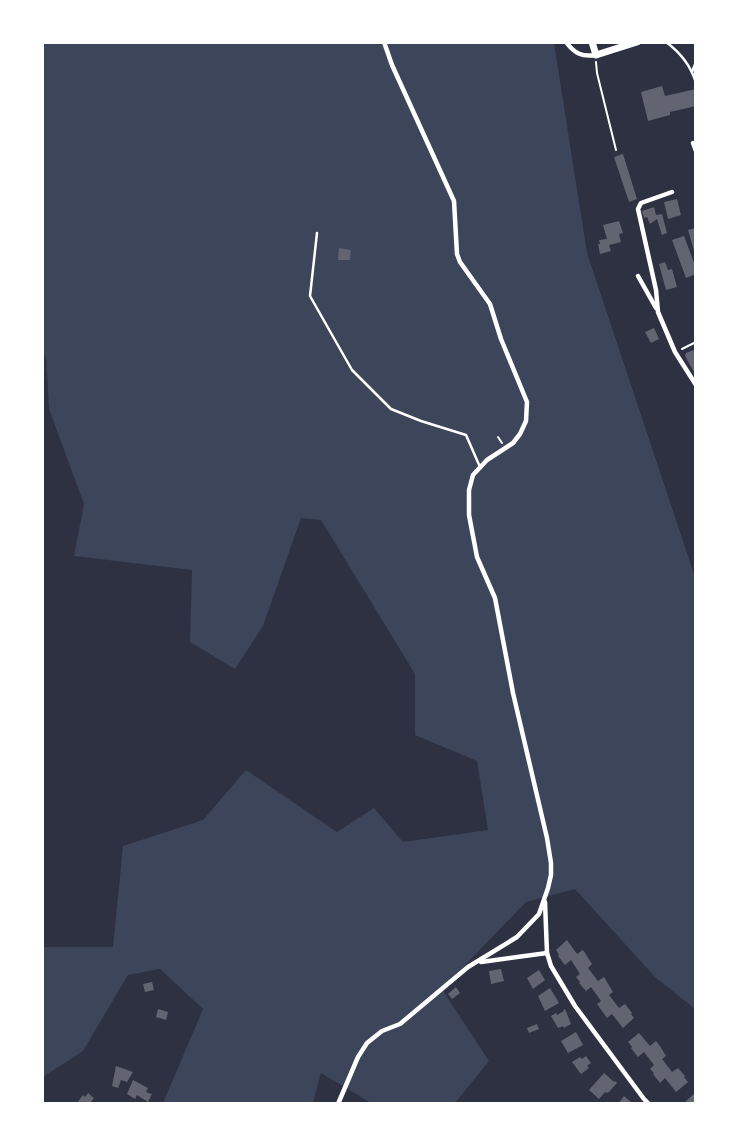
<svg xmlns="http://www.w3.org/2000/svg" width="738" height="1146" font-family="Lato,sans-serif">
<style>
.green{fill:#3c4559}
.building{fill:#626471}
.lines{fill:none;stroke-linecap:round;stroke-linejoin:round}
.path{stroke:#fff;stroke-width:2}
.service{stroke:#fff;stroke-width:2.5}
.minor{stroke:#fff;stroke-width:4.5}
.secondary{stroke:#fff;stroke-width:7}
</style>
<rect width="100%" height="100%" fill="#2d3142"/>
<!-- green -->
<path class="green" d="M43,43H554L587,253L695,577V1009L655,977L575,889L526,902L442,989L489,1061L455,1103H371L321,1073L313,1103H163L203,1009L160,969L128,975L83,1051L43,1077V947H113L123,846L203,820L246,770L337,832L374,808L403,842L488,830L477,761L415,735V674L321,520L301,518L263,626L235,669L190,642L192,570L74,556L84,504L49,409L46,356L43,355Z"/>
<!-- building -->
<g class="building">
<path d="M662,86L665,96L696,89V106L670,112V115L648,121L641,92Z"/>
<path d="M623,154L637,199L629,202L614,157Z"/>
<path d="M677,199L681,215L668,219L664,202Z"/>
<path d="M654,207L656,215L662,214L667,233L662,235L657,219L650,224L647,217L644,218L642,211Z"/>
<path d="M619,221L623,233L619,234L621,242L609,245L611,251L600,254L598,244H600L599,240L607,239L603,225Z"/>
<path d="M696,228V254H695L688,230Z"/>
<path d="M684,236L696,268V274L686,278L672,240Z"/>
<path d="M339,248L351,250L350,260H338Z"/>
<path d="M665,262L668,270L672,269L677,287L666,290L659,264Z"/>
<path d="M654,328L659,339L651,343L645,332Z"/>
<path d="M696,349V372H694L685,356L686,353Z"/>
<path d="M567,940L577,954L583,950L592,964L588,968L598,981L604,977L613,992L609,995L619,1008L625,1004L632,1013L631,1014L634,1018L623,1028L612,1014L607,1018L597,1004L601,1001L591,987L586,991L579,983L580,982L576,977L580,974L571,960L565,965L558,956L559,955L556,950Z"/>
<path d="M501,969L504,981L491,984L489,971Z"/>
<path d="M539,970L545,980L533,989L527,978Z"/>
<path d="M152,982L154,990L145,992L143,984Z"/>
<path d="M456,987L460,993L452,999L448,994Z"/>
<path d="M550,988L559,1003L545,1011L538,996Z"/>
<path d="M158,1009L168,1012L166,1020L156,1017Z"/>
<path d="M565,1009L571,1024L564,1028L563,1026L558,1028L551,1016L556,1013L557,1015L564,1011L563,1010Z"/>
<path d="M537,1024L539,1029L529,1033L527,1028Z"/>
<path d="M576,1032L583,1045L568,1053L561,1041Z"/>
<path d="M639,1033L650,1046L656,1041L660,1046L666,1056L662,1059L672,1072L678,1068L685,1076L684,1077L688,1082L676,1092L665,1078L660,1083L653,1074L654,1073L650,1069L654,1065L644,1052L638,1057L631,1048L632,1047L628,1042Z"/>
<path d="M586,1056L591,1063L587,1066L589,1068L581,1074L572,1062L580,1057L582,1059Z"/>
<path d="M116,1066L133,1072L127,1082L121,1080L118,1088L112,1086Z"/>
<path d="M604,1073L614,1082L615,1081L617,1083L609,1092L607,1093L605,1092L599,1099L589,1090Z"/>
<path d="M133,1080L148,1088L146,1092L152,1094L148,1102L137,1095L135,1099L127,1094Z"/>
<path d="M696,1092V1104H688L686,1101Z"/>
<path d="M88,1093L94,1098L91,1102L93,1104H76L83,1095L85,1097Z"/>
<path d="M624,1096L631,1102L634,1104H618Z"/>
</g>
<g class="lines">
<!-- path -->
<g class="path">
<path d="M596,62L597,73L616,150"/>
<path d="M682,349L696,342"/>
<path d="M498,437L502,443"/>
</g>
<!-- service -->
<g class="service">
<path d="M666,42C681,53 691,66 696,83"/>
<path d="M692,72L696,62"/>
<path d="M317,233L310,296L352,370L391,409L421,421L466,435L480,467"/>
</g>
<!-- minor -->
<g class="minor">
<path d="M566,42C575,54 582,57 596,55"/>
<path d="M693,143L696,151"/>
<path d="M672,192L641,203L638,209L656,290L658,312L675,352L696,385"/>
<path d="M638,276L656,308"/>
<path d="M545,902L547,953L551,966L575,1006L644,1099L649,1104"/>
<path d="M481,962L547,953"/>
<path d="M338,1104L358,1057L367,1043L382,1031L400,1024L468,967L517,937L539,914L548,888L551,875V863L547,838L513,693L495,598L477,557L469,515V490L473,475L487,460L513,443L520,434L526,421L527,402L501,339L490,304L460,262L457,254L454,201L392,65L384,42"/>
</g>
<!-- secondary -->
<path class="secondary" d="M592,42L596,55L637,42"/>
</g>
<!-- border -->
<rect width="738" height="1146" fill="none" stroke="#ffffff" stroke-width="88"/>
</svg>
